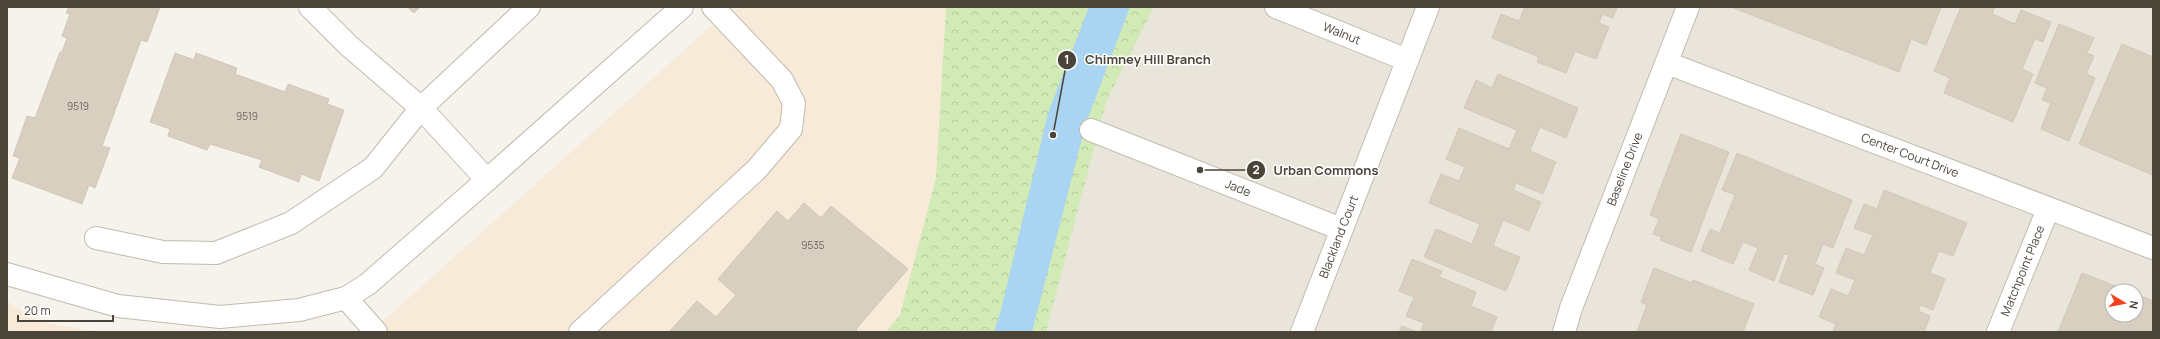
<svg xmlns="http://www.w3.org/2000/svg" width="2160" height="339" font-family="Manrope,sans-serif">
<style>
.residential{fill:#eae5da;fill-rule:evenodd}
.commercial{fill:#f7ead8}
.forest{fill:url(#forest-crowns)}
.water{fill:#a9d4f2}
.building{fill:#d8cfc1;stroke:#d3c7b4}
.lines{fill:none;stroke-linecap:round;stroke-linejoin:round}
.minor-casing{stroke:#c2bbae;stroke-width:24}
.minor{stroke:#fff;stroke-width:22}
.labels{text-anchor:middle;stroke-width:3;stroke-linejoin:round;paint-order:stroke}
.number-label{font-size:10px;fill:#6e675b}
.street-label{font-size:12px;fill:#4b4439;stroke:#fff}
.leader{fill:none;stroke:#4b4439;stroke-width:1.5}
.callout-dot{fill:#4b4439;stroke:#fff;stroke-width:1.5}
.mark-label{font-size:12px;text-anchor:middle;font-weight:bold;fill:#fff}
.callout-label{font-size:13px;text-anchor:middle;font-weight:bold;fill:#4b4439;stroke:#fff;stroke-width:3;stroke-linejoin:round;paint-order:stroke}
</style>
<defs>
<pattern id="forest-crowns" width="20" height="18" patternUnits="userSpaceOnUse"><rect width="20" height="18" fill="#d2eab5"/><path d="M2 6a3 3 0 1 1 6 0M12 15a3 3 0 1 1 6 0" fill="none" stroke="#b6ca9c"/></pattern>
</defs>
<rect width="100%" height="100%" fill="#f6f3ec"/>
<!-- residential -->
<path class="residential" d="M1015,7H2153V332H959ZM2112,291H2136V315H2112Z"/>
<!-- commercial -->
<g class="commercial">
<path d="M732,7H1015L959,332H371Z"/>
<path d="M7,301L39,322L101,332H7Z"/>
</g>
<!-- forest -->
<path class="forest" d="M946,7H1154L1106,102L1046,332H886L900,315L936,178Z"/>
<!-- water -->
<path class="water" d="M1089,7H1130L1086,123L1032,332H994L1001,310L1048,113Z"/>
<!-- building -->
<g class="building">
<path d="M69,7H160L147,42L141,40L102,146L110,148L95,188L89,185L82,204L12,178L20,158L13,156L27,116L35,118L60,52H62L67,38L62,36L70,14L66,13Z"/>
<path d="M407,7H420L414,13Z"/>
<path d="M1525,7H1617L1613,18L1602,14L1599,23L1609,27L1596,59L1575,51L1566,73L1537,62L1539,57L1492,38L1501,14L1519,21Z"/>
<path d="M1731,7H1941L1926,45L1911,39L1899,72Z"/>
<path d="M1961,7H1995L1992,14L2015,24L2021,10L2051,22L2043,42L2035,39L2022,69L2033,74L2013,122L1944,93L1950,78L1934,71Z"/>
<path d="M2059,24L2094,38L2087,53L2094,56L2086,74L2095,78L2069,141L2041,129L2051,103L2042,100L2047,88L2035,83Z"/>
<path d="M2122,44L2153,57V175L2079,144Z"/>
<path d="M175,53L194,60L196,53L237,68L235,74L285,92L288,84L329,99L327,104L344,110L319,181L301,174L299,182L259,167L262,160L210,144L207,150L168,136L170,129L150,122Z"/>
<path d="M1498,74L1578,108L1566,138L1540,127L1530,151L1556,162L1543,194L1516,183L1513,190L1541,202L1529,231L1503,220L1493,246L1520,257L1506,291L1424,257L1436,229L1472,244L1480,224L1429,203L1441,174L1459,181L1465,167L1446,159L1459,128L1509,149L1517,130L1464,108L1476,80L1492,88Z"/>
<path d="M1681,134L1729,152L1691,252L1660,240L1662,237L1653,234L1659,219L1650,215Z"/>
<path d="M1737,153L1852,200L1833,248L1823,244L1815,264L1824,268L1813,295L1779,282L1789,255L1784,254L1774,281L1749,270L1758,248L1743,242L1733,264L1701,251L1710,229L1720,233L1735,195L1722,190Z"/>
<path d="M1884,190L1967,223L1953,256L1939,251L1930,273L1945,279L1933,310L1921,305L1918,311L1930,316L1924,332H1833L1836,324L1819,317L1831,289L1848,296L1855,280L1836,273L1846,248L1864,255L1873,235L1854,228L1864,204L1877,209Z"/>
<path d="M804,203L821,218L831,206L908,269L856,329L858,332H669L697,301L716,317L736,295L718,279L777,211L788,221Z"/>
<path d="M1412,259L1442,271L1439,277L1476,292L1471,306L1497,317L1491,332H1421L1424,323L1406,316L1414,297L1399,291Z"/>
<path d="M1654,268L1692,283L1693,280L1754,304L1743,332H1637L1647,305L1641,302Z"/>
<path d="M2082,273L2128,291H2112V315H2136V294L2153,301V332H2058Z"/>
<path d="M1402,326L1418,332H1399Z"/>
</g>
<g class="lines">
<!-- minor casing -->
<g class="minor-casing">
<g id="minor">
<path d="M310,7L348,45L421,108L529,7"/>
<path id="s1" d="M1276,7L1407,60"/>
<path id="s2" d="M1667,63L2153,248"/>
<path id="s3" d="M1091,130L1341,229"/>
<path d="M487,180L682,7"/>
<path d="M7,274L118,306L220,317L299,310L346,298L368,284L487,180L421,108L373,168L291,223L216,253L163,252L96,238"/>
<path d="M346,298L376,332"/>
<path d="M580,332L757,169L791,129L794,103L782,80L713,7"/>
<path id="s4" d="M1302,332L1428,7"/>
<path id="s5" d="M1564,332L1571,308L1688,7"/>
<path id="s6" d="M1998,332L2048,209"/>
</g>
</g>
<!-- minor -->
<use href="#minor" class="minor"/>
</g>
<g class="labels">
<!-- number labels -->
<g class="number-label">
<text x="78" y="110">9519</text>
<text x="247" y="120">9519</text>
<text x="813" y="249">9535</text>
</g>
<!-- street labels -->
<g class="street-label">
<text dy="4" stroke="none"><textPath href="#s1" startOffset="71">Walnut</textPath></text>
<text dy="4" stroke="none"><textPath href="#s2" startOffset="260">Center Court Drive</textPath></text>
<text dy="4" stroke="none"><textPath href="#s5" startOffset="174">Baseline Drive</textPath></text>
<text dy="4" stroke="none"><textPath href="#s3" startOffset="158">Jade</textPath></text>
<text dy="4" stroke="none"><textPath href="#s4" startOffset="102">Blackland Court</textPath></text>
<text dy="4" stroke="none"><textPath href="#s6" startOffset="66">Matchpoint Place</textPath></text>
</g>
</g>
<!-- callouts -->
<path class="leader" d="M1053 135L1067 60M1200 170L1256 170"/>
<g class="callout-dot">
<circle cx="1053" cy="135" r="4"/>
<circle cx="1200" cy="170" r="4"/>
<circle cx="1067" cy="60" r="10"/>
<circle cx="1256" cy="170" r="10"/>
</g>
<g class="mark-label">
<text x="1067" y="64">1</text>
<text x="1256" y="174">2</text>
</g>
<g class="callout-label">
<text x="1148" y="64">Chimney Hill Branch</text>
<text x="1326" y="175">Urban Commons</text>
</g>
<!-- border -->
<rect width="2160" height="339" fill="none" stroke="#4b4439" stroke-width="16"/>
<!-- north arrow -->
<g transform="translate(2124 303) rotate(100)"><circle r="19" fill="#ffffff" stroke="#b7b4b0"/>
<path d="M0-3L7 15L0 10L-7 15Z" fill="#fc3f1d"/>
<text y="-6" font-size="11" font-weight="bold" text-anchor="middle" fill="#4b4439">N</text>
</g>
<!-- scale -->
<path d="M18 315v6h95v-6" fill="none" stroke="#4b4439" stroke-width="2"/>
<text x="24" y="315" font-size="12" fill="#4b4439" stroke="#ffffff" stroke-width="3" paint-order="stroke">20 m</text>
</svg>
